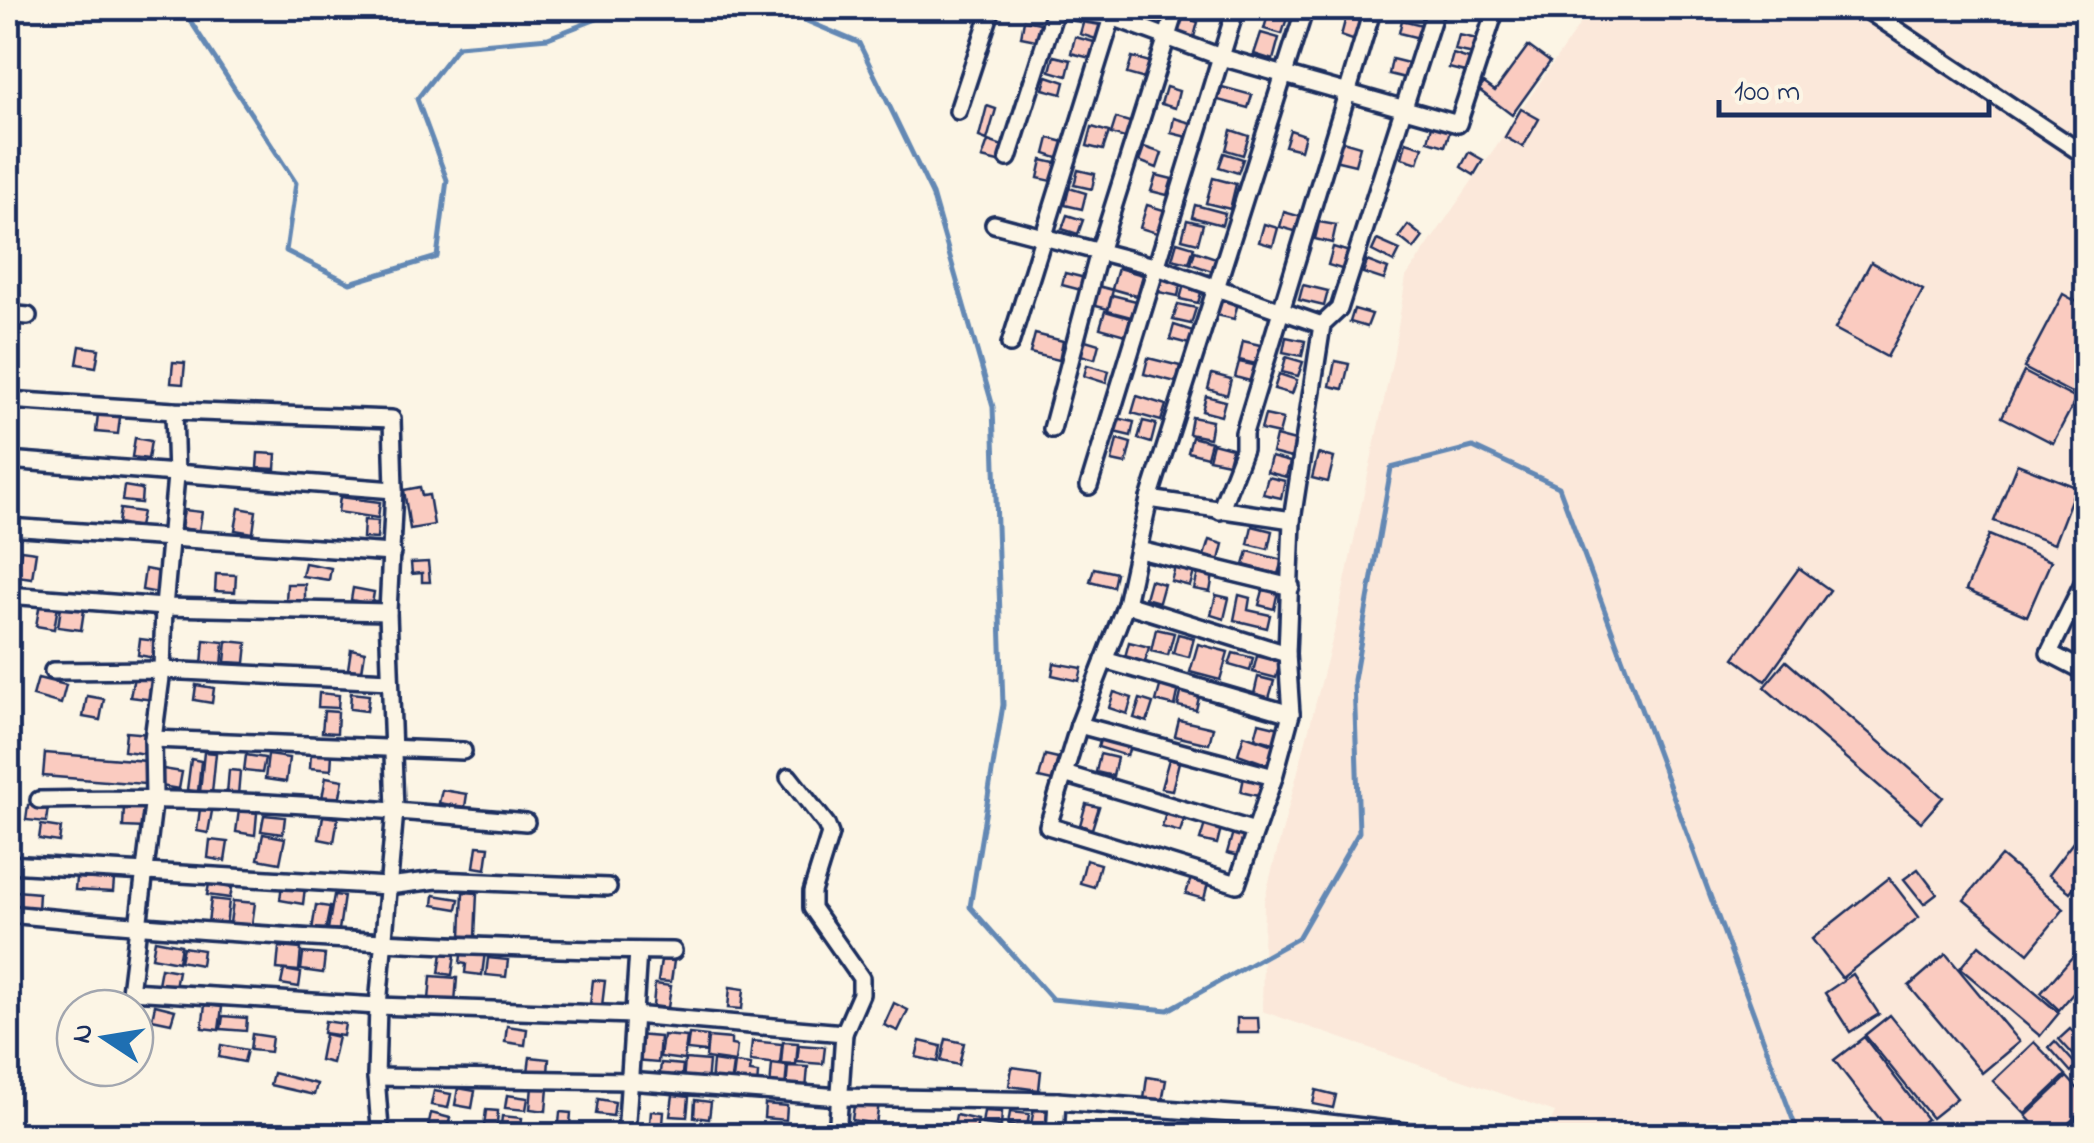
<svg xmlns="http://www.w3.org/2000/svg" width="2094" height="1143" font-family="'Indie Flower',sans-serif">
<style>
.built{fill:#fbe8da}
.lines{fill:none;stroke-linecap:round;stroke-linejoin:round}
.stream{stroke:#6388b4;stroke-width:5}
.building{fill:#facbc0;stroke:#1b2f5e;stroke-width:2.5}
.minor-casing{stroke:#1b2f5e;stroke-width:22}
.minor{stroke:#fcf5e5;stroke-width:15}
</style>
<rect width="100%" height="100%" fill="#fcf5e5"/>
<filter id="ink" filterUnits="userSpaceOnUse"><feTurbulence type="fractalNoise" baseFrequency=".01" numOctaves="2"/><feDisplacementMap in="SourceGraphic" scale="20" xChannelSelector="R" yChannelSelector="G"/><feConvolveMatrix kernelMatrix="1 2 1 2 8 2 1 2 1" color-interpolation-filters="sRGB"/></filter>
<g filter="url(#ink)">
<!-- built -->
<path class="built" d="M1591,8H2086V1135H1545L1555,1112L1262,1011L1264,901L1334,633L1393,358L1406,277Z"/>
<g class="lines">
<!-- stream -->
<g class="stream">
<path d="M182,8L296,183L286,251L350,283L437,257L447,180L417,99L458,46L548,38L625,8"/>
<path d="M776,8L859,43L932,194L993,407L1003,705L970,907L1052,999L1168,1010L1298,938L1359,832L1354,680L1391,468L1473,447L1559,487L1799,1136"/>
</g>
</g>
<!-- building -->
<g class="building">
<path d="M1270,8H1290L1282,34L1264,29Z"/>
<path d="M1181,17L1198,22L1194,37L1177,32Z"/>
<path d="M1346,17L1364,22L1358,42L1341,36Z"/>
<path d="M1024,20L1040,23L1036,40L1021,37Z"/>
<path d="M1084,20L1103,25L1099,40L1080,34Z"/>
<path d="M1402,20L1422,25L1419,38L1399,33Z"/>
<path d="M1261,33L1279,38L1273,60L1254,54Z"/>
<path d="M1459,35L1477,39L1474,54L1455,50Z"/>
<path d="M1075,37L1098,43L1094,59L1071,53Z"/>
<path d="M1528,46L1550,62L1512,115L1479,90L1484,83L1495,91Z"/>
<path d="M1453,54L1472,60L1469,73L1449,68Z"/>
<path d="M1054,56L1071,60L1067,76L1050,71Z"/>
<path d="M1132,57L1150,62L1145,79L1127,74Z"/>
<path d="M1392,59L1408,63L1405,78L1389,74Z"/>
<path d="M1047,76L1065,82L1062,94L1043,89Z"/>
<path d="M1166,87L1179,91L1175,108L1161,104Z"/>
<path d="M1222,87L1252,95L1248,108L1218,100Z"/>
<path d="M987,106L996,109L987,140L979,137Z"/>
<path d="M1521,109L1539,119L1523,147L1505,137Z"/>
<path d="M1116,118L1133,123L1128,139L1111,134Z"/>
<path d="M1174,118L1191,123L1187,137L1171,133Z"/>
<path d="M1432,126L1450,131L1445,146L1428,141Z"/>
<path d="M1092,127L1109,132L1103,150L1087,146Z"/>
<path d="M1231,130L1249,136L1243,155L1226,150Z"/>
<path d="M1290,130L1305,135L1301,150L1285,146Z"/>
<path d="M1049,138L1064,142L1060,159L1045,154Z"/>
<path d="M1339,140L1360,146L1355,165L1334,160Z"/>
<path d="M988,141L1003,146L998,162L982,158Z"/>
<path d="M1406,142L1423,147L1418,163L1402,158Z"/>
<path d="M1144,147L1162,153L1157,168L1139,161Z"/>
<path d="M1469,152L1483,160L1474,175L1461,167Z"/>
<path d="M1224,153L1243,159L1238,173L1219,167Z"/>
<path d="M1042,160L1060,164L1056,182L1038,178Z"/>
<path d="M1078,170L1095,174L1092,189L1074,185Z"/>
<path d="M1156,175L1172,179L1167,195L1151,191Z"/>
<path d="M1213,178L1236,184L1230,209L1206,203Z"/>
<path d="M1069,188L1086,193L1082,209L1065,205Z"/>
<path d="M1147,205L1167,211L1160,234L1140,228Z"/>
<path d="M1195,205L1225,213L1222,225L1192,217Z"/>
<path d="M1284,212L1302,217L1298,232L1280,227Z"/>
<path d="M1067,215L1083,220L1078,234L1062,229Z"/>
<path d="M1187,220L1203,224L1198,243L1182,239Z"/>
<path d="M1319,222L1336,225L1332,243L1315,239Z"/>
<path d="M1264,224L1278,228L1273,246L1259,242Z"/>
<path d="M1408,225L1423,237L1414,249L1399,237Z"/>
<path d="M1377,240L1400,250L1394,262L1372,251Z"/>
<path d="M1177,242L1194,247L1189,263L1172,259Z"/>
<path d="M1333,247L1353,253L1348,271L1328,265Z"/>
<path d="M1195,251L1216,258L1212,271L1191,264Z"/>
<path d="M1367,261L1388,269L1384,280L1363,273Z"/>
<path d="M1871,262L1923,290L1887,357L1835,329Z"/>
<path d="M1118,268L1143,275L1137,296L1112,289Z"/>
<path d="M1065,273L1085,278L1081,290L1062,285Z"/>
<path d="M1162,277L1181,281L1178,296L1159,292Z"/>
<path d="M1185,281L1203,286L1198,303L1180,299Z"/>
<path d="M1094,285L1113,290L1108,309L1088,304Z"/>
<path d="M1303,285L1328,291L1324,306L1299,300Z"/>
<path d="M2063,294L2086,307V378L2077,396L2024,368Z"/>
<path d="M1112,295L1136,301L1131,317L1108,311Z"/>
<path d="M1222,297L1238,302L1234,319L1217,315Z"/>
<path d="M1178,304L1196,308L1191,324L1173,320Z"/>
<path d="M1354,309L1372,314L1367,327L1350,322Z"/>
<path d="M1105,311L1130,318L1125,335L1100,328Z"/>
<path d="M1174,325L1193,331L1189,344L1170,339Z"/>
<path d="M1035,334L1063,341L1059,360L1030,353Z"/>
<path d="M1286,337L1305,341L1302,356L1283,352Z"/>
<path d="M1082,339L1099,344L1095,359L1077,354Z"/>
<path d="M1243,341L1260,345L1256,364L1239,360Z"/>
<path d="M80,346L99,349L96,367L77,364Z"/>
<path d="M1286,357L1303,362L1298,376L1282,372Z"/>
<path d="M1148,358L1180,366L1176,382L1144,374Z"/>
<path d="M1335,361L1349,364L1343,389L1330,386Z"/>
<path d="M173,362L185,363L183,384L171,383Z"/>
<path d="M1239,362L1258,366L1254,382L1235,377Z"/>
<path d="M1087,365L1109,371L1106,383L1084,376Z"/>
<path d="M2024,372L2076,399L2053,443L2002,417Z"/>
<path d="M1212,374L1231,379L1227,395L1208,389Z"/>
<path d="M1279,374L1297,380L1292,394L1274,389Z"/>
<path d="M1137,396L1166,405L1161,421L1132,413Z"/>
<path d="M1206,396L1225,401L1221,416L1202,411Z"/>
<path d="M98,414L120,417L118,434L96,432Z"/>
<path d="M1265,415L1283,419L1279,434L1261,430Z"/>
<path d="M1192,417L1212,421L1209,438L1189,434Z"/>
<path d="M1117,418L1134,422L1131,436L1114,432Z"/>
<path d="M1143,421L1156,424L1151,443L1138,439Z"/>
<path d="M1276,436L1295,441L1291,458L1272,453Z"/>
<path d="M1192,437L1211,442L1207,457L1188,452Z"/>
<path d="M135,438L151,441L148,459L132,457Z"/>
<path d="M1117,439L1131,443L1126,464L1112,461Z"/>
<path d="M1213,443L1232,448L1228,463L1209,459Z"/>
<path d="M258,453L276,454L275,469L257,468Z"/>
<path d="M1318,454L1334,458L1328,482L1312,478Z"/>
<path d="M1271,457L1290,462L1286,477L1267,472Z"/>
<path d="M2017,464L2076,487L2054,544L1994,521Z"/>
<path d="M1268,477L1285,481L1281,498L1263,494Z"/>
<path d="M124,486L142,489L141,503L122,501Z"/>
<path d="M420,487L422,496L429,495L434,525L410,529L404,490Z"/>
<path d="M340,497L380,502L378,518L338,512Z"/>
<path d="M239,508L256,511L253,533L235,530Z"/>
<path d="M120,509L142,512L139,527L118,523Z"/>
<path d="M184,510L202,512L199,531L181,528Z"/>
<path d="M364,520L378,521L377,539L363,538Z"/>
<path d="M1252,526L1272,531L1268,549L1248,544Z"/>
<path d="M1989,535L2051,561L2027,616L1966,590Z"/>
<path d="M1209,540L1223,544L1219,560L1204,556Z"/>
<path d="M21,550L36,552L32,578L17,576Z"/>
<path d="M1248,551L1282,560L1278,574L1244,565Z"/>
<path d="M428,562L430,582H422V573L412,574L411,563Z"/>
<path d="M305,563L331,568L329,580L302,576Z"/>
<path d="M1175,567L1194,572L1190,586L1171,581Z"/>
<path d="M1094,568L1116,573L1113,587L1090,581Z"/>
<path d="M1799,568L1830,590L1765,681L1734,658Z"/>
<path d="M145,569L161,572L158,593L142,590Z"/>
<path d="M1198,573L1213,575L1210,592L1194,589Z"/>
<path d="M216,574L236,575L235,592L215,591Z"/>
<path d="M1150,580L1164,584L1159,602L1145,598Z"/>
<path d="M287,584H305V601H286Z"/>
<path d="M1264,587L1278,591L1274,609L1259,605Z"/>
<path d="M353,588L374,592L372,604L351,600Z"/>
<path d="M1216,595L1229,598L1224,619L1211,615Z"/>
<path d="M1239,595L1250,598L1248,610L1270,615L1267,628L1234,620Z"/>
<path d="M40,603L58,606L54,629L36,626Z"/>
<path d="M61,607L84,610L81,630L58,627Z"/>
<path d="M1156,629L1174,633L1168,655L1151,651Z"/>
<path d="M1178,634L1194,638L1189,657L1173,653Z"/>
<path d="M140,639L157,641L155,658L138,655Z"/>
<path d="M204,640L224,642L222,667L202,665Z"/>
<path d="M227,641L247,643L245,663L225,662Z"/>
<path d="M1129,642L1149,647L1145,662L1125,657Z"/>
<path d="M1198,644L1228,652L1220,680L1190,672Z"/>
<path d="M351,649L365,652L362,671L348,669Z"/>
<path d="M1233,653L1253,658L1250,671L1229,665Z"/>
<path d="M1257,656L1280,662L1276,678L1253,672Z"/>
<path d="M1786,661L1943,797L1921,822L1764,687Z"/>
<path d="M1054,663L1082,668L1079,681L1052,675Z"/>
<path d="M134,677L157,681L154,700L130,697Z"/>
<path d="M1258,677L1274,681L1269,698L1254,694Z"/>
<path d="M38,678L66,685L61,704L33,696Z"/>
<path d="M1161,683L1179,688L1175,706L1156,701Z"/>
<path d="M196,685L214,688L212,703L194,700Z"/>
<path d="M1182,689L1200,693L1196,710L1178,706Z"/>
<path d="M1114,692L1132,698L1127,714L1109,708Z"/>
<path d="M319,693L339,695L338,708L318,707Z"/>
<path d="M351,693L369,695L367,711L350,709Z"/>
<path d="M87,696L104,699L100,720L83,717Z"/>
<path d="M1140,699L1153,703L1147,722L1134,718Z"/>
<path d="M324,711L338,712L337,733L322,732Z"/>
<path d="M1179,720L1213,728L1209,744L1175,736Z"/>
<path d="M1259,723L1280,728L1277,744L1255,738Z"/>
<path d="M126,732L149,734L147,754L124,751Z"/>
<path d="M1102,734L1131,743L1127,756L1098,747Z"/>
<path d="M1244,735L1276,746L1269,765L1238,754Z"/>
<path d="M204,752L216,753L212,793L200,792Z"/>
<path d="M311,752L332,754L331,770L310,768Z"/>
<path d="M45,753L146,761L144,784L43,776Z"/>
<path d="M1100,754L1117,758L1113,776L1096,772Z"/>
<path d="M246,755L265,758L262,773L244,771Z"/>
<path d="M268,755L289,758L286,782L265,779Z"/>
<path d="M1045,755L1058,758L1052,781L1039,778Z"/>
<path d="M191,759L201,761L198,792L187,790Z"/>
<path d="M1169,759L1179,762L1172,790L1161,788Z"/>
<path d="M163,769L182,772L179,789L161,786Z"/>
<path d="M229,770L240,771L238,795L227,794Z"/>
<path d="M326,777L343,780L339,801L322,798Z"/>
<path d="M1244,777L1262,781L1258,796L1241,792Z"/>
<path d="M442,790L467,794L465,807L439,803Z"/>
<path d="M1086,804L1099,807L1092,829L1080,825Z"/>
<path d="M28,805L48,807L46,822L26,820Z"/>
<path d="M124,806L147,808L146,828L123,827Z"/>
<path d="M200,809L212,811L208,833L197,831Z"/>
<path d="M1167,809L1186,814L1180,832L1162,827Z"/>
<path d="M239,810L257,813L255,835L236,832Z"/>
<path d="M264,815L285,817L283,834L261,831Z"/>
<path d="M323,816L338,818L334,842L319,839Z"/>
<path d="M1205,824L1221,828L1217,844L1200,840Z"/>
<path d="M41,825L61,828L59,842L39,839Z"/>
<path d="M1233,832L1246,836L1240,856L1227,853Z"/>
<path d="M263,834L285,838L280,863L258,859Z"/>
<path d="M2077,837L2086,844V871L2070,892L2048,875Z"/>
<path d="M210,840L228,842L225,861L208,858Z"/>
<path d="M477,846L489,847L486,869L474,867Z"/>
<path d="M2001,856L2064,909L2028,953L1964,900Z"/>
<path d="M1086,860L1100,864L1094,887L1080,883Z"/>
<path d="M1918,869L1937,894L1924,904L1904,879Z"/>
<path d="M76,878L114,880L113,892L75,890Z"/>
<path d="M1191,878L1208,883L1204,899L1186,894Z"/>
<path d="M1889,878L1919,917L1842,978L1812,939Z"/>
<path d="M209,884L232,888L230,898L207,895Z"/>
<path d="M282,884L305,888L303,904L280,900Z"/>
<path d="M16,891L39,893L38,911L14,909Z"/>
<path d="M463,892L477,893L475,937L461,936Z"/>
<path d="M334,895L344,896L339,930L328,929Z"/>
<path d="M434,895L459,899L457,909L433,905Z"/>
<path d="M211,899L229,901L226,926L208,923Z"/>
<path d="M233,901L255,903L252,925L230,923Z"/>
<path d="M316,905L330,907L325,932L312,930Z"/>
<path d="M155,940L181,945L178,962L152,957Z"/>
<path d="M2086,941V978L2059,1010L2041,993Z"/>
<path d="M1979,945L2059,1013L2040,1036L1960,968Z"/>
<path d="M183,947L203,950L201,965L180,961Z"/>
<path d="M279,947L301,949L299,971L277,969Z"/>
<path d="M462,948L485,952L482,975L465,973L466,964L460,963Z"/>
<path d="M303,953L325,955L323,973L301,970Z"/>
<path d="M442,953L455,955L452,975L439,973Z"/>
<path d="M1946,954L2019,1042L1982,1073L1909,986Z"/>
<path d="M488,958L508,960L506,977L486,975Z"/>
<path d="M661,960L674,961L671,982L658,981Z"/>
<path d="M161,968L178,971L175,987L158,984Z"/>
<path d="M284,970L301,973L299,987L281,984Z"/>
<path d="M1853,974L1879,1014L1850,1032L1825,993Z"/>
<path d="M431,976L457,978L455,1002L429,1000Z"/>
<path d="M593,980L605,981L602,1006L590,1005Z"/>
<path d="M655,984L671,986L668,1008L653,1006Z"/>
<path d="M730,987L744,989L742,1009L728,1008Z"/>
<path d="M894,1003L908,1010L898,1031L884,1025Z"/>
<path d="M155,1005L175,1010L171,1023L152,1019Z"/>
<path d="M205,1005L222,1007L219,1030L202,1028Z"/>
<path d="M1890,1015L1957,1098L1932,1118L1865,1035Z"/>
<path d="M223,1016L247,1018L246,1031L221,1029Z"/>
<path d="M1237,1018H1258L1259,1033H1237Z"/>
<path d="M325,1021L345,1024L343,1036L323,1033Z"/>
<path d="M507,1026L527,1029L525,1045L505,1042Z"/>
<path d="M2070,1029L2086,1046V1055L2079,1061L2059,1039Z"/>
<path d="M252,1034L272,1037L270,1052L250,1050Z"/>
<path d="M325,1034L338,1037L332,1063L320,1060Z"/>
<path d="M689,1034L708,1036L706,1052L687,1050Z"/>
<path d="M636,1035L660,1037L658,1063L634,1061Z"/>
<path d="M663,1035L687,1037L684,1060L660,1057Z"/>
<path d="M708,1037L731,1039V1045L737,1046L735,1062L706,1058Z"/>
<path d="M1864,1037L1927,1119L1906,1136H1893L1834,1060Z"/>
<path d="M946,1039L964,1043L959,1065L941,1061Z"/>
<path d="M752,1041L782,1044L780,1064L750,1061Z"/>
<path d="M920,1041L941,1046L938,1062L916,1057Z"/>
<path d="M2055,1041L2077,1066L2071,1072L2049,1047Z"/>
<path d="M783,1042L798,1043L796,1065L781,1064Z"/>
<path d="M2034,1042L2066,1075L2025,1114L1993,1081Z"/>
<path d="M221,1045L247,1050L244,1062L219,1057Z"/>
<path d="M799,1045L825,1047L823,1064L797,1062Z"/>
<path d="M530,1057L549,1059L548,1074L528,1072Z"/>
<path d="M685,1059L709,1061L707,1084L683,1082Z"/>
<path d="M713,1061L733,1064L730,1086L711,1084Z"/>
<path d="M661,1063L683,1065L681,1083L659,1081Z"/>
<path d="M735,1063L751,1065L750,1072L758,1073L757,1088L732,1086Z"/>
<path d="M772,1064L787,1066L785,1089L770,1088Z"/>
<path d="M788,1066L808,1067L806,1090L786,1088Z"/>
<path d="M1012,1067L1041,1071L1039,1090L1009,1086Z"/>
<path d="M273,1073L317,1084L314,1095L270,1085Z"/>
<path d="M1147,1077L1166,1080L1162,1102L1144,1099Z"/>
<path d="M2067,1077L2086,1098V1107L2055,1136H2044L2026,1116Z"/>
<path d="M532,1086L548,1088L546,1111L530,1109Z"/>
<path d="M458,1088L475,1091L472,1108L455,1105Z"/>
<path d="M1316,1090L1336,1095L1333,1108L1313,1104Z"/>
<path d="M434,1091L451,1094L448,1108L431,1105Z"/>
<path d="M507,1095L528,1098L526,1110L505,1108Z"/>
<path d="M673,1095L689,1097L687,1117L670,1116Z"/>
<path d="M598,1099L615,1102L613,1116L596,1114Z"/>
<path d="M855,1099L879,1103L876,1124L852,1120Z"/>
<path d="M695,1100L711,1102L709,1119L694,1117Z"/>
<path d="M765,1104L787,1106L786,1120L764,1118Z"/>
<path d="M1034,1108L1053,1111L1050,1128L1031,1125Z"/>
<path d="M2086,1109V1135L2059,1136Z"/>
<path d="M486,1110L498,1111L496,1135L483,1134Z"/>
<path d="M651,1111L664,1112L662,1136H649Z"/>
<path d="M984,1111L1002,1112L1001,1126L982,1124Z"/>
<path d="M560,1112L571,1113L569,1136H558Z"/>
<path d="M1010,1112L1029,1114L1027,1128L1008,1125Z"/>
<path d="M431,1113L450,1118L447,1131L428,1127Z"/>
<path d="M956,1115L978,1120L975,1136H952Z"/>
<path d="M502,1116L522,1118L520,1136L500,1134Z"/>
</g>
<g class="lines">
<!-- minor casing -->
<g class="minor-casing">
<g id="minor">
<path d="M1053,8L1112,17L1221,57L1458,124L1496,8"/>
<path d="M1305,8L1149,499L1126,604L1079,725L1048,826L1237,884L1274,777L1291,714L1287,654L1292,520L1322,325L1339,309L1436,8"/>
<path d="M1864,8L2086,156"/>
<path d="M958,111L992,8"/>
<path d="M1008,158L1056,8"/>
<path d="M994,224L1154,266L1322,325"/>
<path d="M8,314L28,316"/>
<path d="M1010,344L1114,11"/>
<path d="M8,400L174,411L392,419L394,490L388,612L395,810L378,1006L376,1077L380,1128L384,1136"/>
<path d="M1052,429L1099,252L1176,8"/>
<path d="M8,460L394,490"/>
<path d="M1089,486L1236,8"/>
<path d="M1149,499L1292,520"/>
<path d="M1220,511L1244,449V433L1373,8"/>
<path d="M8,527L392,553"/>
<path d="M1139,550L1291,587"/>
<path d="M2086,577L2049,653L2086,672"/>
<path d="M8,595L164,607L388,612"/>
<path d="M1126,604L1287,654"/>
<path d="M1104,660L1291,714"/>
<path d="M53,671L162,670L390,681"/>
<path d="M1079,725L1274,777"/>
<path d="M153,739L463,751"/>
<path d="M1064,774L1255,831"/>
<path d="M789,777L826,824L830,834L812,892V908L861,978V994L844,1033"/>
<path d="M39,800C202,796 364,807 526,822"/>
<path d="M8,864L388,886L437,880L608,887"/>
<path d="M8,914C229,935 451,949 673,951"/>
<path d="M130,991L378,1006L633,1015L844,1033L837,1136"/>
<path d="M128,1008L154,797L153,739L162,670L164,607L176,476L174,411"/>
<path d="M376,1077L628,1081L840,1097L1057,1101L1286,1118L1440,1136"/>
<path d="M626,1136L638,951"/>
<path d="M1055,1136L1057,1101"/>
</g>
</g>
<!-- minor -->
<use href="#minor" class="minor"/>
</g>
</g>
<!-- margin -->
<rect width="2094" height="1143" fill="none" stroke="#fcf5e5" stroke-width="40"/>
<rect x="20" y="20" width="2054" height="1103" fill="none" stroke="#1b2f5e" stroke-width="4" filter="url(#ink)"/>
<!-- north arrow -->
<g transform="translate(105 1038) rotate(282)"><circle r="48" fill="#fcf5e5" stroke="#a2a6af" stroke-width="2.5"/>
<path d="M0-8L18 38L0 25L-18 38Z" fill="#1f6fb2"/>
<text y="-15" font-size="28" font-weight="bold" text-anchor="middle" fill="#1b2f5e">N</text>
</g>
<!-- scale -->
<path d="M1719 100v15h270v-15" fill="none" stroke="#1b2f5e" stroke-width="5"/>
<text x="1734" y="100" font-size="30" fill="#1b2f5e" stroke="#fcf5e5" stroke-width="8" paint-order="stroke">100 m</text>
</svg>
